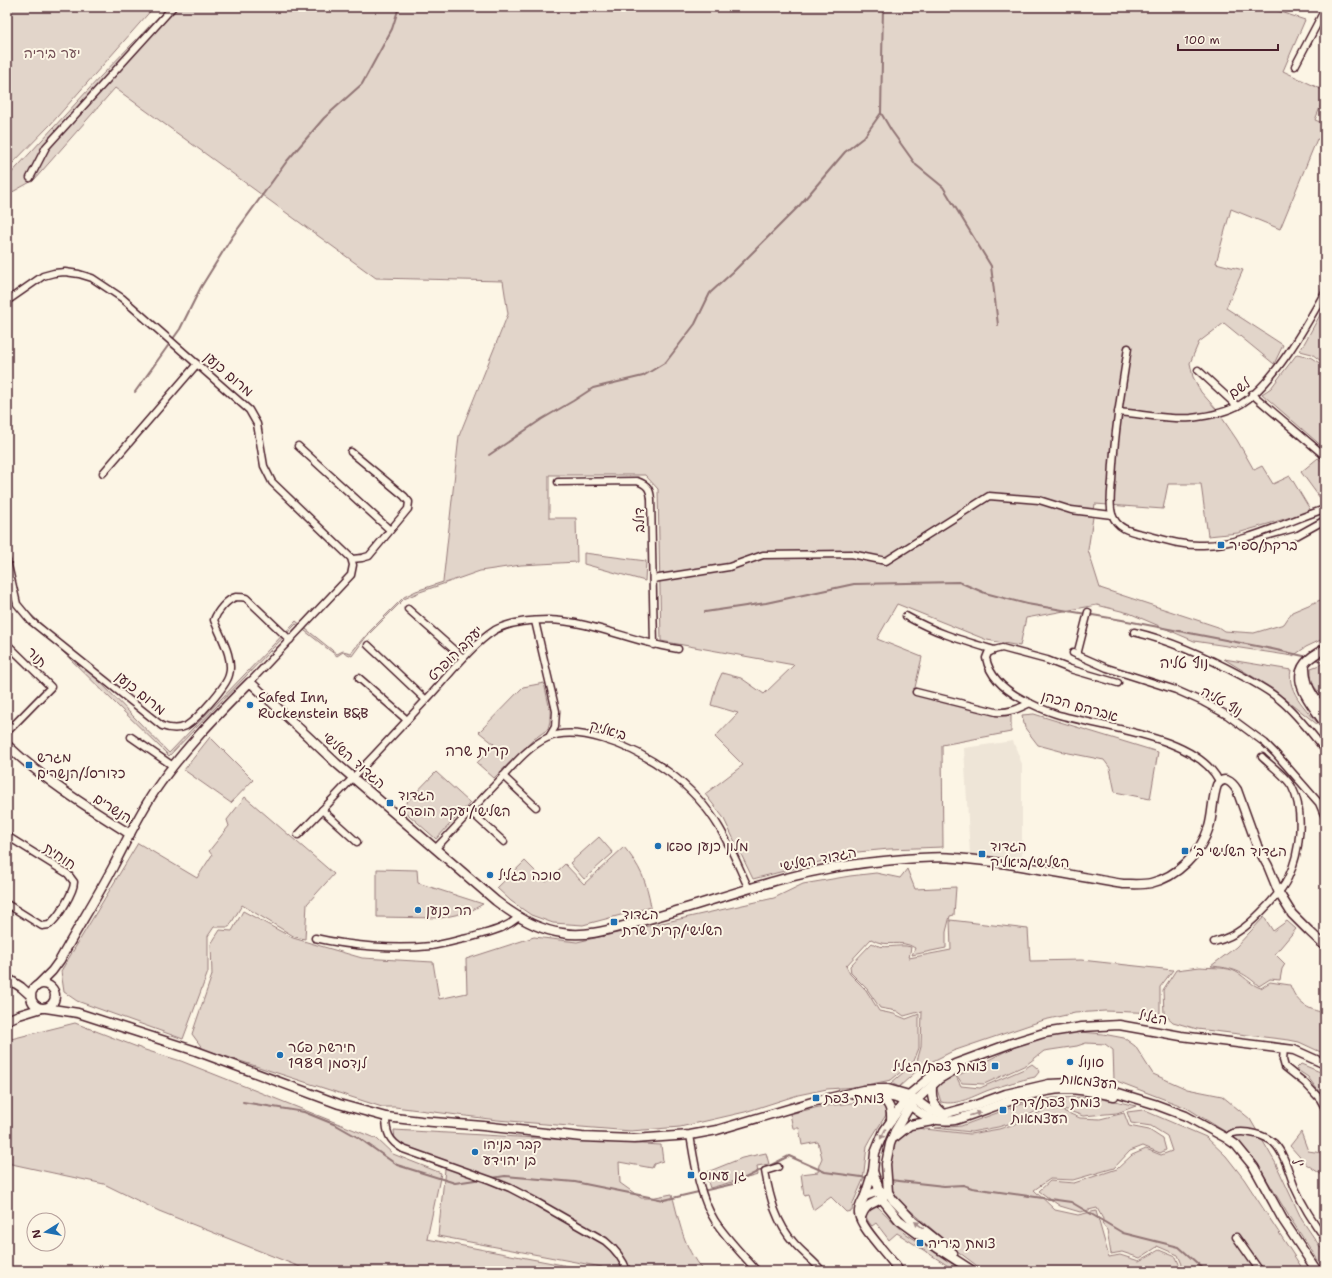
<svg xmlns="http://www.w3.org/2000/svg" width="1332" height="1278" font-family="'Shantell Sans','Playpen Sans Hebrew',sans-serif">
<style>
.built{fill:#eee5d7}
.green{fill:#e2d5ca;stroke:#967a7a}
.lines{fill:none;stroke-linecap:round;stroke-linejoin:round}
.stream{stroke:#917474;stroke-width:2}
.street-casing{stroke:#4a1f2b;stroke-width:9}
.secondary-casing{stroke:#4a1f2b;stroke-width:11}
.street{stroke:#fcf5e5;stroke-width:6}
.secondary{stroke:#fcf5e5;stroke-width:8}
.oneway{fill:#a38a88}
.poi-dot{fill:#1f6fb2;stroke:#fcf5e5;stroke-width:1.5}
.labels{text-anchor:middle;stroke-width:4;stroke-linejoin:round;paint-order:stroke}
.park-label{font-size:14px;fill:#704c53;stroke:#fcf5e5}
.street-label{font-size:14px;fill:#4a1f2b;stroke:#fcf5e5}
.poi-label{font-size:14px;fill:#4a1f2b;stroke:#fcf5e5;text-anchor:start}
.neighbourhood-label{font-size:15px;fill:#4a1f2b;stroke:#fcf5e5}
</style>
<rect width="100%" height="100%" fill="#fcf5e5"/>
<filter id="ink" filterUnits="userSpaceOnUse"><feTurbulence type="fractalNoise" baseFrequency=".025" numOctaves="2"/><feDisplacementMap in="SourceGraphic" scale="8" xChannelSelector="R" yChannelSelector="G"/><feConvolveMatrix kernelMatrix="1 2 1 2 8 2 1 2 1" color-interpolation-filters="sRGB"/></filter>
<g filter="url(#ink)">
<!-- built -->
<path class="built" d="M1013,741L1022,764V859L970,855L964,748Z"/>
<!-- green -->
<g class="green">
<path d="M7,7H154L50,125L7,169Z"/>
<path d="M168,7H1266L1305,20L1283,71L1325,91V95L1315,120L1325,124V141L1317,139L1280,229L1231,209L1216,263L1243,270L1226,308L1283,345L1274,364L1224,323L1199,342L1190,363L1193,377L1201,392L1216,409L1237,440L1254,470L1262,466L1273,484L1290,476L1311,511L1238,533L1208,536L1201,484H1168L1163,509L1095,504L1088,550L1100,588L1218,627L1224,631L1254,633L1284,624L1292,612L1325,598V638L1306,647L1293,656L1194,641L1129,613L1097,605L1026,618L1020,646L987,640L897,604L877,639L922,657L914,692L1011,715V732L942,745L943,847L889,849L858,852L753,879L723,817L705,794L743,765L715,737L738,713L711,705L716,686L722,673L741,678L764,694L794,665L661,641L658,489L645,475H549V518H576L577,562L521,565L480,571L420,592L404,599L366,637L352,656L343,652L337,656L296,624L169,756L7,597V592L67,648L169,753L296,621L337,654L343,651L351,653L364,637L404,597L416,591L443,582L459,436L508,314L503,281L376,278L115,88L34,180L7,195V178L100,77Z"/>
<path d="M1325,306V361H1321L1312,354L1300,351Z"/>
<path d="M1297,354L1310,357L1321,364L1325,365V449L1262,394L1271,388Z"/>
<path d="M1318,458L1325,464V499L1320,498L1301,472Z"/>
<path d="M584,553L646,561L645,581L584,564Z"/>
<path d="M1224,659L1291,670C1286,693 1310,713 1323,729L1273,689Z"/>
<path d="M1325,663V699L1311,683V668Z"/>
<path d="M544,683L550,710V721L548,729L534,739L494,778L477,763L494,744L479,732L523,687Z"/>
<path d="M1034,714L1158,752L1150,799L1115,792L1110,768L1104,760L1064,752L1038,745L1025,728L1022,715Z"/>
<path d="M210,737L253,780L231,803L184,770Z"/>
<path d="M436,772L470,803L436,839L401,808Z"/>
<path d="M245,797L334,874L307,904L305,939L295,937L242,905L229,927H214L208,936V972L183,1039L77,1001L64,992L61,971L138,843L197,878L212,855L209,851L229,826L227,820Z"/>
<path d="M599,837L613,853L584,879L570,863Z"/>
<path d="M624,847C640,866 647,882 651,907L583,925L553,923L531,915L511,901L497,888L525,861L546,882L565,864L584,884Z"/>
<path d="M377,869L417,870L418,883L483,904L469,912L441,918L377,917Z"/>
<path d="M907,869L915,889L956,887L954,915L950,916L946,932V948L912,955L915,948C900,938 887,949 871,939L846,966L850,974L866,990L879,1011L894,1014L906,1019L919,1014V1048L914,1061L891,1080L857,1087L827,1089L798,1095L745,1112L680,1127L631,1131L581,1127L497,1120L395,1107H382L203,1049L192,1034L212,975L211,944L220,930L232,931L243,911L293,938L362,958L433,962L439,999L467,993L466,959L534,937L577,942L774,898L803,884L850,876L876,873L900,878Z"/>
<path d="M1264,917L1273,931L1287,921L1296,929L1275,954L1285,964L1282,969L1280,980L1270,979L1259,986C1242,971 1233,968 1211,966L1236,947Z"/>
<path d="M950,920L1028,929L1030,961L1081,960L1173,970L1160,987V1013L1105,1011L1075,1013L1044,1020L953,1051L921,1067L899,1087L891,1083L917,1061L921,1047L922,1011L904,1016L897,1011L880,1008L867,989L851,973L850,966L872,943C883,951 898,943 911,947L909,958L951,950Z"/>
<path d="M1200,967C1210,968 1223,967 1232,970C1243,974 1250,985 1261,988L1270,982L1290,985C1297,1003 1306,1009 1325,1013V1054L1299,1042L1289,1040L1197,1029L1173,1022L1164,1014L1163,990L1176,970Z"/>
<path d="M75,1023L145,1050L181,1061L377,1139L393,1154L441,1173L427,1239L594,1271H306L300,1267L159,1211L104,1184L7,1163V1040Z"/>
<path d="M1070,1031L1103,1034L1124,1038L1135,1046L1153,1074L1187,1089L1222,1096L1250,1119L1275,1162L1302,1220L1325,1254V1271L1290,1218L1255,1160L1234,1137L1187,1108L1114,1080L1113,1050L1105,1044L1086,1043L1077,1046L1044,1051L1026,1065L984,1084L962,1083L957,1076L1010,1049L1036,1038Z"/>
<path d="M1032,1064L1037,1068L1039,1072L1035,1077C1020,1080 1004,1085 989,1090C973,1096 958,1106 941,1102L936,1086L954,1072L961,1086L980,1088L1024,1069Z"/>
<path d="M1301,1064L1325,1074V1100L1308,1077L1296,1069Z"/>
<path d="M1086,1097L1107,1099L1136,1106L1117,1113L1083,1116L1067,1110L1047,1105L1018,1121L998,1127L971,1132L935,1128L961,1126L1019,1105L1052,1098Z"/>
<path d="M875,1100L882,1102L885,1108L886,1115L872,1137L867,1146L863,1180L853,1203L852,1211L846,1212L831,1197L813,1210L808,1194L804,1195L801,1174L818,1172L819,1165L822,1158L818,1142L802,1145L799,1128H793L790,1114L819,1107Z"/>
<path d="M1046,1109L1063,1111L1080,1118L1100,1119L1124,1113L1129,1126L1149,1130L1163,1139L1166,1150L1160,1153L1143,1146L1130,1151L1114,1168L1073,1180L1050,1179L1034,1190L1055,1210L1078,1215L1096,1211L1109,1257L1120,1255L1139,1261L1159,1250L1176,1257L1182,1271H984L956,1250L903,1204L893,1192L887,1173L894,1140L902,1132L916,1128L970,1134L999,1129L1021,1122Z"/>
<path d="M1143,1110L1206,1137L1226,1156L1244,1179L1304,1271H1185L1178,1255L1157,1246V1247L1140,1258L1122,1252L1111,1254L1107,1230L1102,1224L1103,1219L1097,1208L1080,1212L1060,1206L1039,1191L1050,1181L1074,1183L1117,1169L1132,1155L1146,1149L1161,1155L1172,1151L1167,1136L1151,1126L1131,1123L1127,1112Z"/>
<path d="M394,1130L661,1145L663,1161L654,1164L652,1168L619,1162L620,1183L641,1198H650L672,1194C680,1224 683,1246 703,1271H606L602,1267L438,1236L445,1169L396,1148Z"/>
<path d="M1301,1132L1308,1151L1322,1153L1325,1156V1177L1306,1164L1290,1146Z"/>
<path d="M766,1153L769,1164L757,1166L758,1175L710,1188L705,1173L742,1158Z"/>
<path d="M877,1206L905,1233L963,1271H956L897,1233L889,1240L876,1223L872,1226C863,1216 864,1210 877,1206Z"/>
</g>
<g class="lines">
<!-- stream -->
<g class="stream">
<path d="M881,113L891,130L916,165L943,187L991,266L998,325"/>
<path d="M135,392L180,329L201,287L232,237L287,161L324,118L362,84L392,29L399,7"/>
<path d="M489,455L542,419L573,401L593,388L643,376L666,362L695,324L710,293L733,272L799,206L845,152L864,137L881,113L883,7"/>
<path d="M705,612L766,603L854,584L959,582L985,593L1027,604L1122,620L1272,649L1308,657"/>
<path d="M1314,659L1325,662"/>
<path d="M243,1102L304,1112L336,1125L359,1138L397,1165L455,1183L482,1179"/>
<path d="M492,1178L505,1176L575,1182L664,1200L733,1184L789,1156L825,1172L869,1178"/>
<path d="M890,1180L944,1186L963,1185L972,1188L1071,1202L1123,1233L1179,1247L1206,1271"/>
</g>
<!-- street casing -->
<g class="street-casing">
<g id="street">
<path d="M1287,8L1288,7"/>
<path d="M1295,66L1325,9"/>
<path d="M30,178L46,147L173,7"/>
<path d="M7,301L43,276L54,273L65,272L79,274L92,278L122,298L249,410L257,424L264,466L272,482L351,558L353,565L351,575L250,682"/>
<path d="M1128,348C1121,392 1114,436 1112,481C1111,491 1109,504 1112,514C1117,530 1133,532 1146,535C1165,540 1184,546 1203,545C1243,545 1287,521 1325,509"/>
<path d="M1198,370L1237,406"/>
<path d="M1252,394L1325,456"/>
<path d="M1118,412C1142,414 1168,420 1191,418C1208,416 1226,413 1241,404C1274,383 1306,326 1325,292"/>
<path d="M298,446L390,530"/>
<path d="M351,452L404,496L409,502L408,509L369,556L362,558L352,559"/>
<path d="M103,473L197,364"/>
<path d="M558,482L637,481C648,485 650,489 651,499L654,645"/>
<path d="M1265,544L1298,535L1325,520"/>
<path d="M7,561L17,604L31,621L162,726C170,729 178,730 186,726C197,719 226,687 229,675C234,657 220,636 214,620C217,612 227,599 236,597C239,597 243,597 246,598L290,640"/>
<path d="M653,579L729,567L763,555L851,554L886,561L989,496L1039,500L1071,510L1112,515"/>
<path d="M408,609L463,658"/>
<path d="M906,616C936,633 961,640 994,650"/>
<path d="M535,621L556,711L555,727L549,737"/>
<path d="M1134,632C1173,641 1209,658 1244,677C1256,684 1270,691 1280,700C1297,714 1311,733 1325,750"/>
<path d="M7,644L51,687L7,732"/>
<path d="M368,645L426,700"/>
<path d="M1073,653L1107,668L1176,690L1203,702L1227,715L1265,743L1276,754L1319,803L1325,817"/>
<path d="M1077,655L1088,612"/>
<path d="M359,678L407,720"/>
<path d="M1118,683L1070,669L1047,660L1002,648L994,650L988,653L986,658C990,678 1005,690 1022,699C1033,705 1044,710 1056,714C1102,728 1196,735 1219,781"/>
<path d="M916,692L996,712C1009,713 1018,709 1030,703"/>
<path d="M131,737L173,766"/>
<path d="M503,776L536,807"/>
<path d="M322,810L357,842"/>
<path d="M470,811L504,842"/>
<path d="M298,835C341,791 383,746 425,701C446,679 470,646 495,630C510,622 532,620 548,620C593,621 634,643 678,649"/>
<path d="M7,836L68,874L74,882C74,892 58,918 49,925L42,926L7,904"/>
<path d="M436,848C456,827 476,805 496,784C511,768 527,747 547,738C564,730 586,734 603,739C650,753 694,785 719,827C731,847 739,868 749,889"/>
<path d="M315,938C350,946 395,950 431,946C445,944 458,940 472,937C492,931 503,930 519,917"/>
<path d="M1214,942C1238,936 1252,922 1268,905C1276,896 1283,889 1288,878C1300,853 1305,812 1292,787C1286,776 1270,765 1262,757"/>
<path d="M1284,1048L1283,1060L1285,1067L1305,1083L1320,1099L1325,1108"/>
<path d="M386,1117C386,1133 389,1141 403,1149L490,1180L510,1188L533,1200L605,1241C615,1249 623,1259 627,1271"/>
<path d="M690,1135C695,1165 699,1195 715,1221C727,1239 743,1255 757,1271"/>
<path d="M1226,1138C1228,1136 1230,1134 1233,1133C1246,1130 1265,1135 1274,1143C1285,1154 1289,1174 1295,1188C1303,1206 1313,1222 1325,1238"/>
<path d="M778,1167L765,1171C770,1198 776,1223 795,1244C804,1254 814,1261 822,1271"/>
<path d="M1236,1237L1260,1271"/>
</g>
</g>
<!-- secondary casing -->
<g class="secondary-casing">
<g id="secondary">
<path d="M1325,649C1280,670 1306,696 1325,724"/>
<path d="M1305,668C1306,689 1313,695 1325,712"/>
<path d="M7,745C44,780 87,807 130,834"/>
<path d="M7,978L21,987L31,996"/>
<circle cx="43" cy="996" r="12"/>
<path d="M37,986L52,971L60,960C77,929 96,899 113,867C126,842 138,816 154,792C181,752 216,716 250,682L336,763L496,901C515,916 538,930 562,933C589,938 617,927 642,921C689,908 735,892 782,879C819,869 856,863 894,860C915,858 936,856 956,858C1011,862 1068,875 1123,884C1132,884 1142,885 1151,883C1177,877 1201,853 1209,827C1213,814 1212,799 1217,785C1224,775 1232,782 1237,790L1258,848L1268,866L1279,893L1292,914L1309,931L1325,946"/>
<path d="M46,1008L78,1013L196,1051L339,1104L386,1117L421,1121L483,1126L582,1137L634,1139L690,1135L717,1130L812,1102L863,1090L876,1089H888L909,1095L931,1111L944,1114L973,1106L1006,1094L1049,1084L1072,1083L1096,1086L1154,1104L1186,1116L1226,1138L1236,1145L1254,1167L1283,1220L1317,1271"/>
<path d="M7,1020L19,1015L42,1008"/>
<path d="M932,1087C931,1100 934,1106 944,1114"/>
<path d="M856,1095C869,1098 882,1094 896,1098C902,1100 906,1103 912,1107C927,1119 935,1122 955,1120C988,1110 1030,1090 1065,1089C1081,1089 1098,1093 1114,1096"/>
<path d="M881,1096C889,1105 892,1108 891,1121"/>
<path d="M895,1137L910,1125L933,1121"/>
<path d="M884,1192L879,1191L865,1196C862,1202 858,1207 859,1214C861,1229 890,1256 899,1271"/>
<path d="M865,1196L873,1171"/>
<path d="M861,1217C867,1200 875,1206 885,1195"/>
<path d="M953,1253L913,1221L893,1200L888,1192L886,1164L890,1144L895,1131L910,1106L939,1079L961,1066"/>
<path d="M973,1271L939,1249L899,1220L882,1199L873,1171L875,1153L884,1131L909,1095L934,1074L955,1064L1012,1043L1044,1033L1082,1027L1119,1025L1181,1036L1294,1050L1325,1064"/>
</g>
</g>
<!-- street -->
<use href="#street" class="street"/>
<!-- secondary -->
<use href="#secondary" class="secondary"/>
</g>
<!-- one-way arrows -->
<defs><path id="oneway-solid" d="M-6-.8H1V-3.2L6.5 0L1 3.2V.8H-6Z"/></defs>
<g class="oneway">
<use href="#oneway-solid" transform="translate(975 1114) rotate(-18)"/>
<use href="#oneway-solid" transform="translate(883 1134) rotate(118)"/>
<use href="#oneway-solid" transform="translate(919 1225) rotate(-142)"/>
</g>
</g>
<!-- markers -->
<g class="poi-dot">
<rect x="1217" y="541" width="8" height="8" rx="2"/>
<circle cx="250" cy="705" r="4"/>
<rect x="25" y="761" width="8" height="8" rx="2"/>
<rect x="386" y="799" width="8" height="8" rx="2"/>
<circle cx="658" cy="846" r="4"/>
<rect x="1181" y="847" width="8" height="8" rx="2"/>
<rect x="978" y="850" width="8" height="8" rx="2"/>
<circle cx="490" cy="875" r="4"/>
<circle cx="418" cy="910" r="4"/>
<rect x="610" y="918" width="8" height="8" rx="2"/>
<circle cx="280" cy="1055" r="4"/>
<circle cx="1070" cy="1062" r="4"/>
<rect x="991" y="1062" width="8" height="8" rx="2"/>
<rect x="812" y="1094" width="8" height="8" rx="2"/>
<rect x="999" y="1106" width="8" height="8" rx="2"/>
<circle cx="475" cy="1152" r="4"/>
<rect x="687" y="1171" width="8" height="8" rx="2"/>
<rect x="916" y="1239" width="8" height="8" rx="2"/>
</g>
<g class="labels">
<!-- park labels -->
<g class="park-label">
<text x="52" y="58">יער ביריה</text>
</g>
<!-- street labels -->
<g class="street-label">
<text transform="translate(229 374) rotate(41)" y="5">מרום כנען</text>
<text transform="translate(1239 388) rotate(-36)" y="5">לשם</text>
<text transform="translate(639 520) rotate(-91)" y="5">דולב</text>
<text transform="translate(455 653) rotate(-45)" y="5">יעקב הופרט</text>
<text transform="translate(37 657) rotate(45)" y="5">תור</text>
<text transform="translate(141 693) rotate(39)" y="5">מרום כנען</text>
<text transform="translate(1222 701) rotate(30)" y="5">נוף טליה</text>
<text transform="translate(1080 706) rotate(16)" y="5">אברהם הכהן</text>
<text transform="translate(608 730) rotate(17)" y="5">ביאליק</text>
<text transform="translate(354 760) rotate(41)" y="5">הגדוד השלישי</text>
<text transform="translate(113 808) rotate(33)" y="5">הנשרים</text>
<text transform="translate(60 856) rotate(34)" y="5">חוחית</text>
<text transform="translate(818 859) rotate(-11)" y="5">הגדוד השלישי</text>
<text transform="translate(1153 1017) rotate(10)" y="5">הגליל</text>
<text transform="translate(1089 1081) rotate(6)" y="5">העצמאות</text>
<text transform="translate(1298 1163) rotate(67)" y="5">ל'</text>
</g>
<!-- poi labels -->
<g class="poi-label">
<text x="1229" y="550">ברקת/ספיר</text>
<text x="258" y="702">Safed Inn,<tspan x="258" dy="16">Ruckenstein B&amp;B</tspan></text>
<text x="37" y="762">מגרש<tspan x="37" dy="16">כדורסל/הנשרים</tspan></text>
<text x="398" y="800">הגדוד<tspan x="398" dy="16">השלישי/יעקב הופרט</tspan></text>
<text x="666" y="851">מלון כנען ספא</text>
<text x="990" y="851">הגדוד<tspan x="990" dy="16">השלישי/ביאליק</tspan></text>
<text x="1193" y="856">הגדוד השלישי ב׳</text>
<text x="498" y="880">סוכה בגליל</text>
<text x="426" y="915">הר כנען</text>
<text x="622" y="919">הגדוד<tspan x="622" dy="16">השלישי/קרית שרת</tspan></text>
<text x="288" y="1052">חירשת פטר<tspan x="288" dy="16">לנדסמן 1989</tspan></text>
<text x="1078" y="1067">סונול</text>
<text x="987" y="1071" text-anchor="end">צומת צפת/הגליל</text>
<text x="824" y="1103">צומת צפת</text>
<text x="1011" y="1107">צומת צפת/דרך<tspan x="1011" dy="16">העצמאות</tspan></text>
<text x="483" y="1149">קבר בניהו<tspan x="483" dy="16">בן יהוידע</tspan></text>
<text x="699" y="1180">גן עמוס</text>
<text x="928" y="1248">צומת ביריה</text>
</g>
<!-- neighbourhood labels -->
<g class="neighbourhood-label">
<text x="1184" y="668">נוף טליה</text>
<text x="477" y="756">קרית שרה</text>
</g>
</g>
<!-- margin -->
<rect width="1332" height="1278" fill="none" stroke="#fcf5e5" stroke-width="24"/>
<rect x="12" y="12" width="1308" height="1254" fill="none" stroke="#4a1f2b" stroke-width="1.5" filter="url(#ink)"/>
<!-- north arrow -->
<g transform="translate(46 1232) rotate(259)"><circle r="19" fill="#fcf5e5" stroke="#b59f9b"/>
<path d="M0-3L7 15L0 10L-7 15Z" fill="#1f6fb2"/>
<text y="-6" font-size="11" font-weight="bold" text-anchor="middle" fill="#4a1f2b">N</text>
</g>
<!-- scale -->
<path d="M1178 44v6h100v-6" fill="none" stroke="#4a1f2b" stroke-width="2"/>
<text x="1184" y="44" font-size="12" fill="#4a1f2b" stroke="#fcf5e5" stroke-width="3" paint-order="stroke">100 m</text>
</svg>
